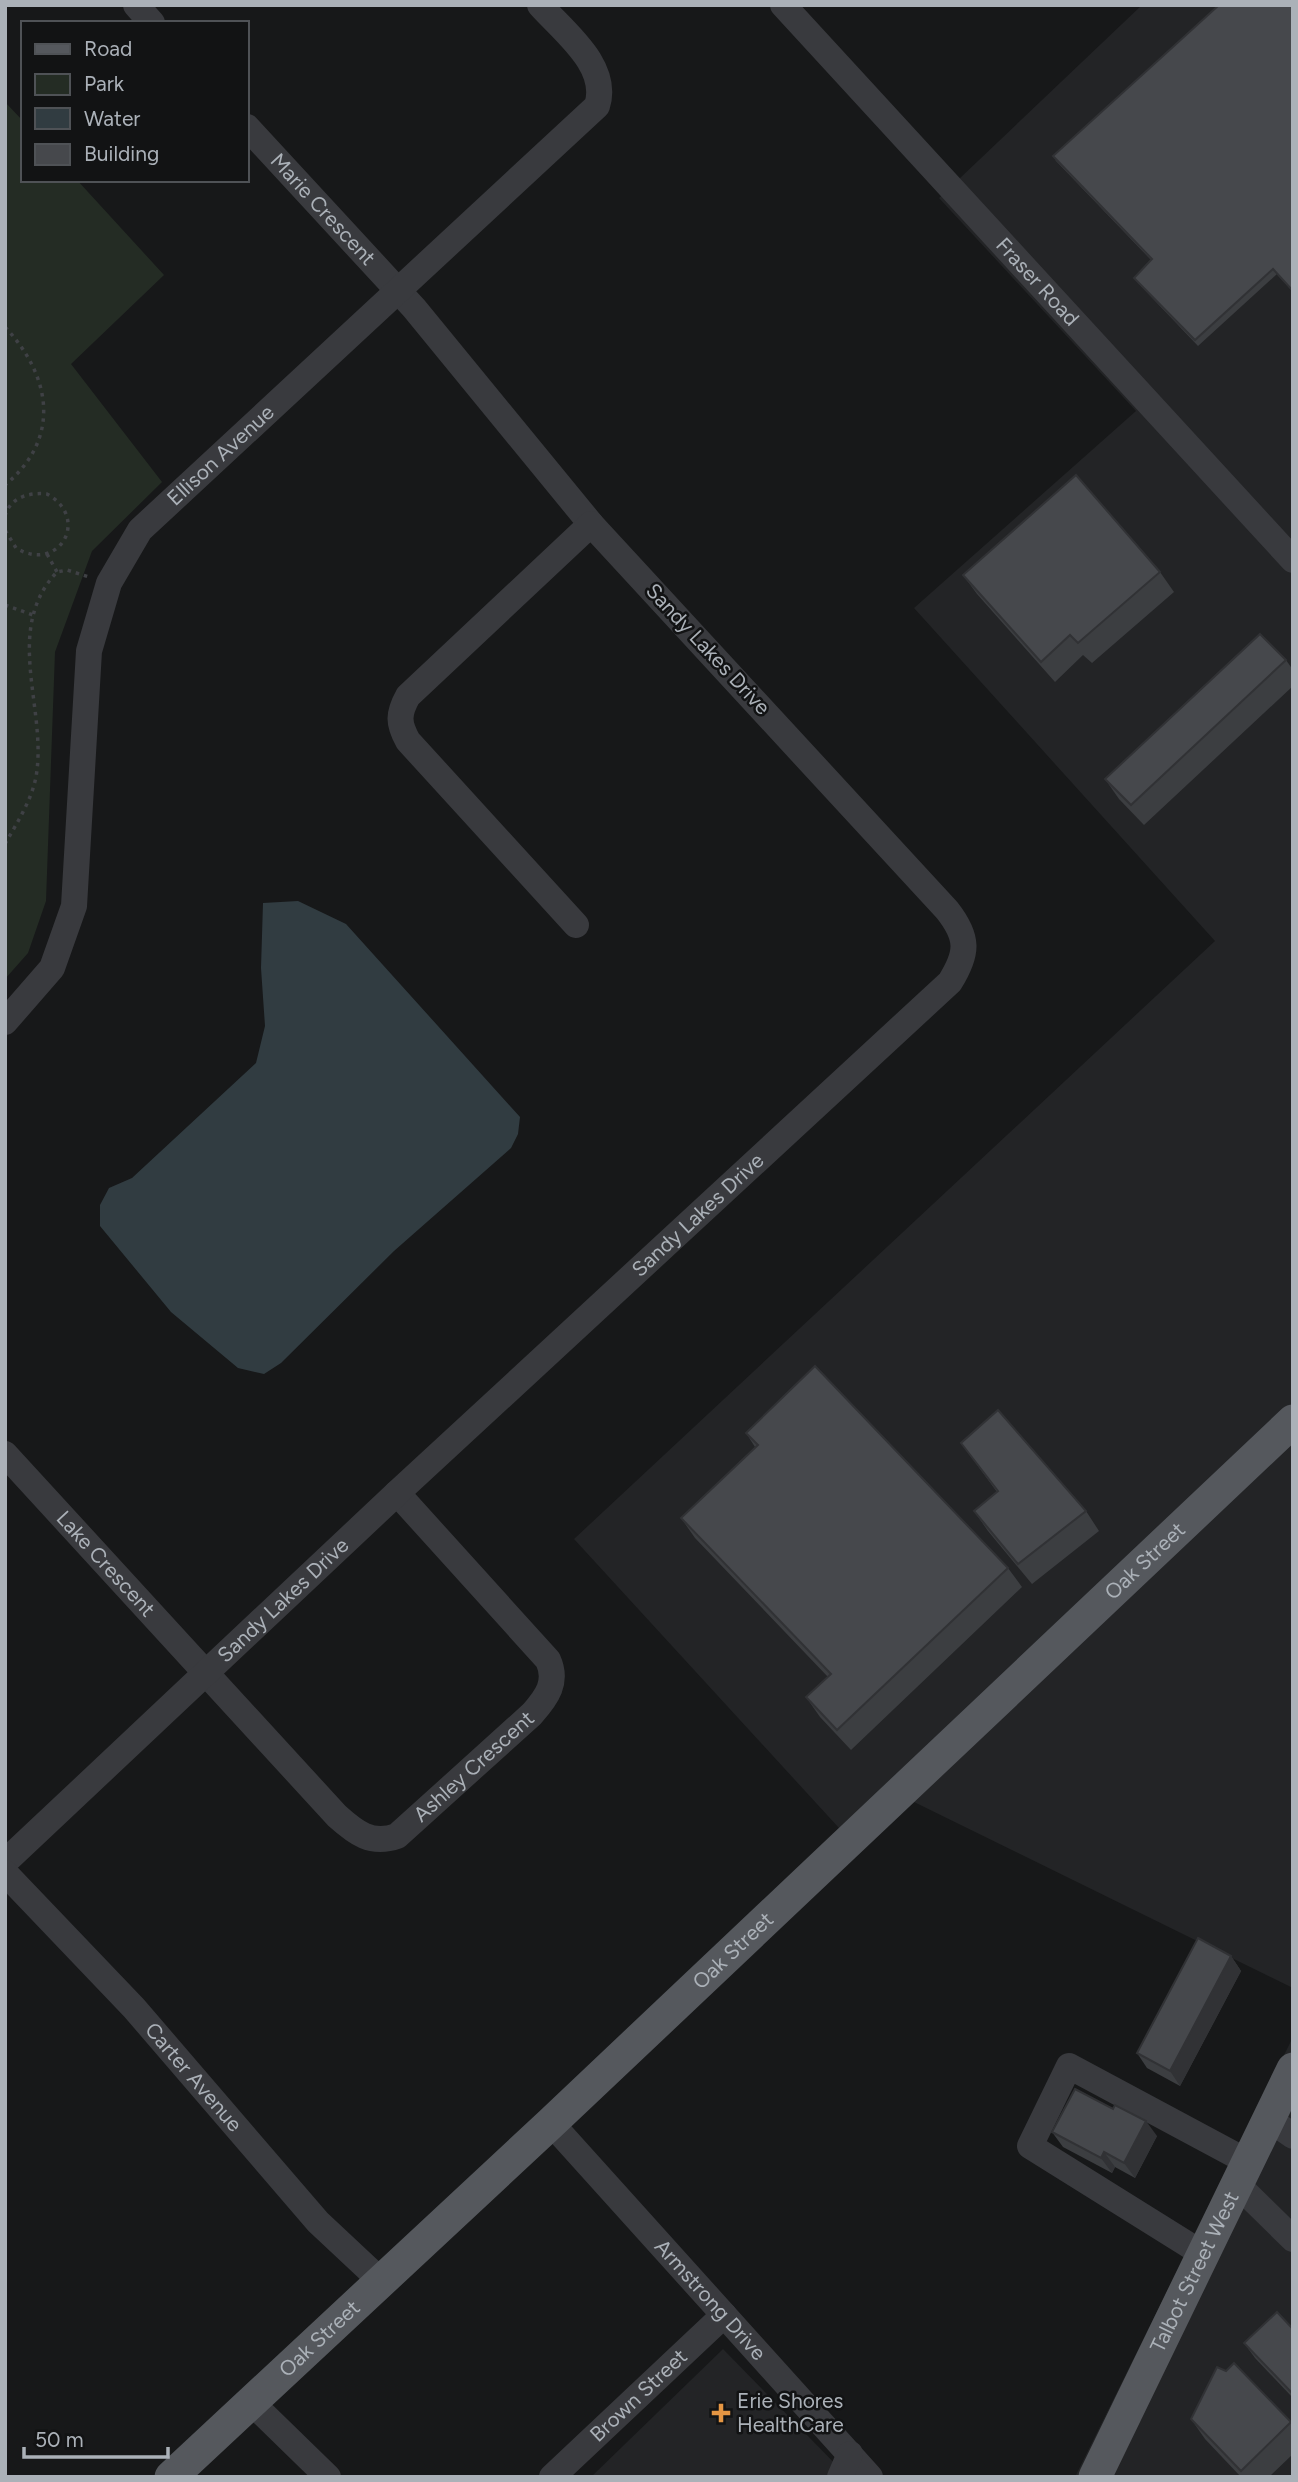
<svg xmlns="http://www.w3.org/2000/svg" width="1298" height="2482" font-family="Figtree,sans-serif">
<style>
.built{fill:#232426}
.green{fill:#242c24}
.water{fill:#313c41}
.lines{fill:none;stroke-linecap:round;stroke-linejoin:round}
.path{stroke:#3f4145;stroke-width:3.5;stroke-dasharray:3.5 5;stroke-linecap:butt}
.minor{stroke:#393a3e;stroke-width:26}
.major{stroke:#55585d;stroke-width:33}
.wall{fill:#3c3e41}
.shaded-wall{fill:#313235}
.building{fill:#46484c;stroke:#313235;stroke-width:2}
.poi-dot{fill:#e59643;stroke:#121314;stroke-width:2.5}
.labels{text-anchor:middle;stroke-width:5;stroke-linejoin:round;paint-order:stroke}
.street-label{font-size:21px;fill:#abb1b8;stroke:#121314}
.poi-label{font-size:21px;fill:#abb1b8;stroke:#121314;text-anchor:start}
</style>
<rect width="100%" height="100%" fill="#171819"/>
<!-- built -->
<g class="built">
<path d="M1142,5H1293V1988L912,1801L861,1852L574,1539L1215,941L914,608L1136,411L939,198Z"/>
<path d="M1293,2037V2477H1075Z"/>
<path d="M723,2349L848,2477H591Z"/>
</g>
<!-- green -->
<path class="green" d="M5,102L23,121V180H77L164,275L71,364L162,482L92,551L55,652L46,901L28,953L5,979Z"/>
<!-- water -->
<path class="water" d="M298,901L346,924L520,1117L518,1134L511,1148L394,1251L281,1363L264,1374L238,1368L171,1312L100,1226V1205L109,1188L132,1178L256,1063L265,1026L261,968L263,903Z"/>
<g class="lines">
<!-- path -->
<g class="path">
<path d="M5,327C52,377 61,439 5,485"/>
<path d="M5,516C10,497 30,492 47,494C91,518 59,574 16,548L5,530"/>
<path d="M47,554L57,572"/>
<path d="M5,605L33,615"/>
<path d="M5,844C18,821 34,797 37,770C45,704 4,628 57,572L67,570L89,577"/>
</g>
<!-- minor -->
<g class="minor">
<path d="M136,5L152,23"/>
<path id="s1" d="M783,5L1293,560"/>
<path id="s2" d="M247,127L414,308L591,524"/>
<path id="s3" d="M5,1022L52,968L74,906L89,651L109,583L140,530L597,106C610,66 564,32 540,5"/>
<path id="s4" d="M5,1454L337,1816C356,1833 371,1845 397,1836L532,1714C547,1697 558,1682 548,1660L397,1493"/>
<path id="s5" d="M5,1862L397,1493L950,982C968,953 969,938 947,910L591,524L408,696C398,714 398,723 408,741L576,925"/>
<path id="s6" d="M5,1873L134,2008L318,2222L381,2281"/>
<path d="M1269,2119L1293,2136"/>
<path id="s7" d="M551,2123L870,2477"/>
<path d="M1237,2184L1293,2239"/>
<path d="M1203,2254L1030,2146L1069,2066L1248,2162"/>
<path d="M252,2403L328,2477"/>
<path id="s8" d="M552,2477L724,2315"/>
<path d="M840,2477L850,2454"/>
</g>
<!-- major -->
<g class="major">
<path id="s9" d="M171,2477L551,2123L1293,1421"/>
<path id="s10" d="M1095,2477L1293,2069"/>
</g>
</g>
<!-- wall -->
<g class="wall">
<path d="M1293,5V292L1277,274L1198,346L1138,283L1134,278L1151,260L1056,161L1053,156Z"/>
<path d="M1160,572L1174,592L1092,663L1083,655L1055,682L977,594L963,575Z"/>
<path d="M1286,660L1293,670V686L1144,825L1119,799L1105,779Z"/>
<path d="M746,1433L1008,1568L1022,1587L851,1750L820,1717L806,1697L828,1677L695,1538L681,1518L755,1447Z"/>
<path d="M961,1443L1086,1511L1099,1531L1032,1584L988,1531L974,1511L997,1492Z"/>
<path d="M1231,1956L1241,1971L1180,2086L1147,2068L1137,2053Z"/>
<path d="M1052,2132L1157,2136L1135,2178L1115,2167L1112,2173L1063,2147Z"/>
<path d="M1293,2329V2398L1255,2358L1244,2343Z"/>
<path d="M1191,2419L1291,2422L1293,2424V2454L1269,2477H1241L1205,2439Z"/>
</g>
<!-- shaded-wall -->
<g class="shaded-wall">
<path d="M1231,1956L1241,1971L1180,2086L1170,2071Z"/>
<path d="M1146,2121L1157,2136L1135,2178L1124,2163Z"/>
<path d="M1104,2152L1115,2167L1112,2173L1101,2158Z"/>
</g>
<!-- building -->
<g class="building">
<path d="M1219,5H1293V291L1273,269L1195,340L1134,278L1152,259L1053,156Z"/>
<path d="M1076,475L1160,572L1078,643L1070,635L1041,662L963,575Z"/>
<path d="M1260,634L1286,660L1131,805L1105,779Z"/>
<path d="M815,1366L1008,1568L837,1730L806,1697L831,1674L681,1518L758,1445L746,1433Z"/>
<path d="M998,1410L1086,1511L1018,1564L974,1511L998,1491L961,1443Z"/>
<path d="M1198,1938L1231,1956L1170,2071L1137,2053Z"/>
<path d="M1075,2089L1113,2109L1115,2105L1146,2121L1124,2163L1104,2152L1101,2158L1052,2132Z"/>
<path d="M1277,2312L1293,2329V2394L1244,2343Z"/>
<path d="M1234,2363L1291,2422L1241,2471L1191,2419L1217,2367L1226,2371Z"/>
</g>
<!-- markers -->
<path class="poi-dot" d="M717.5 2402.5h7v7h7v7h-7v7h-7v-7h-7v-7h7z"/>
<g class="labels">
<!-- street labels -->
<g class="street-label">
<text dy="7" stroke="none"><textPath href="#s2" startOffset="112">Marie Crescent</textPath></text>
<text dy="7" stroke="none"><textPath href="#s1" startOffset="376">Fraser Road</textPath></text>
<text dy="7" stroke="none"><textPath href="#s3" startOffset="635">Ellison Avenue</textPath></text>
<text transform="translate(708 649) rotate(47)" y="7">Sandy Lakes Drive</text>
<text dy="7" stroke="none"><textPath href="#s5" startOffset="948">Sandy Lakes Drive</textPath></text>
<text dy="7" stroke="none"><textPath href="#s9" startOffset="1337">Oak Street</textPath></text>
<text dy="7" stroke="none"><textPath href="#s4" startOffset="149">Lake Crescent</textPath></text>
<text dy="7" stroke="none"><textPath href="#s5" startOffset="382">Sandy Lakes Drive</textPath></text>
<text dy="7" stroke="none"><textPath href="#s4" startOffset="662">Ashley Crescent</textPath></text>
<text dy="7" stroke="none"><textPath href="#s9" startOffset="770">Oak Street</textPath></text>
<text dy="7" stroke="none"><textPath href="#s6" startOffset="278">Carter Avenue</textPath></text>
<text dy="7" stroke="none"><textPath href="#s10" startOffset="228">Talbot Street West</textPath></text>
<text dy="7" stroke="none"><textPath href="#s7" startOffset="238">Armstrong Drive</textPath></text>
<text dy="7" stroke="none"><textPath href="#s9" startOffset="203">Oak Street</textPath></text>
<text dy="7" stroke="none"><textPath href="#s8" startOffset="119">Brown Street</textPath></text>
</g>
<!-- poi labels -->
<g class="poi-label">
<text x="737" y="2408">Erie Shores<tspan x="737" dy="24">HealthCare</tspan></text>
</g>
</g>
<!-- border -->
<rect width="1298" height="2482" fill="none" stroke="#abb1b8" stroke-width="14"/>
<!-- legend -->
<rect x="21" y="21" width="228" height="161" fill="#121314" stroke="#4f5256" stroke-width="2"/>
<rect x="35" y="44" width="35" height="10" fill="#55585d" stroke="#4f5256" stroke-width="2"/>
<text x="84" y="56" font-size="21" fill="#abb1b8">Road</text>
<rect x="35" y="74" width="35" height="21" fill="#242c24" stroke="#4f5256" stroke-width="2"/>
<text x="84" y="91" font-size="21" fill="#abb1b8">Park</text>
<rect x="35" y="108" width="35" height="21" fill="#313c41" stroke="#4f5256" stroke-width="2"/>
<text x="84" y="126" font-size="21" fill="#abb1b8">Water</text>
<rect x="35" y="144" width="35" height="21" fill="#46484c" stroke="#4f5256" stroke-width="2"/>
<text x="84" y="161" font-size="21" fill="#abb1b8">Building</text>
<!-- scale -->
<path d="M24 2447v10h144v-10" fill="none" stroke="#abb1b8" stroke-width="3.5"/>
<text x="35" y="2447" font-size="21" fill="#abb1b8" stroke="#121314" stroke-width="5" paint-order="stroke">50 m</text>
</svg>
